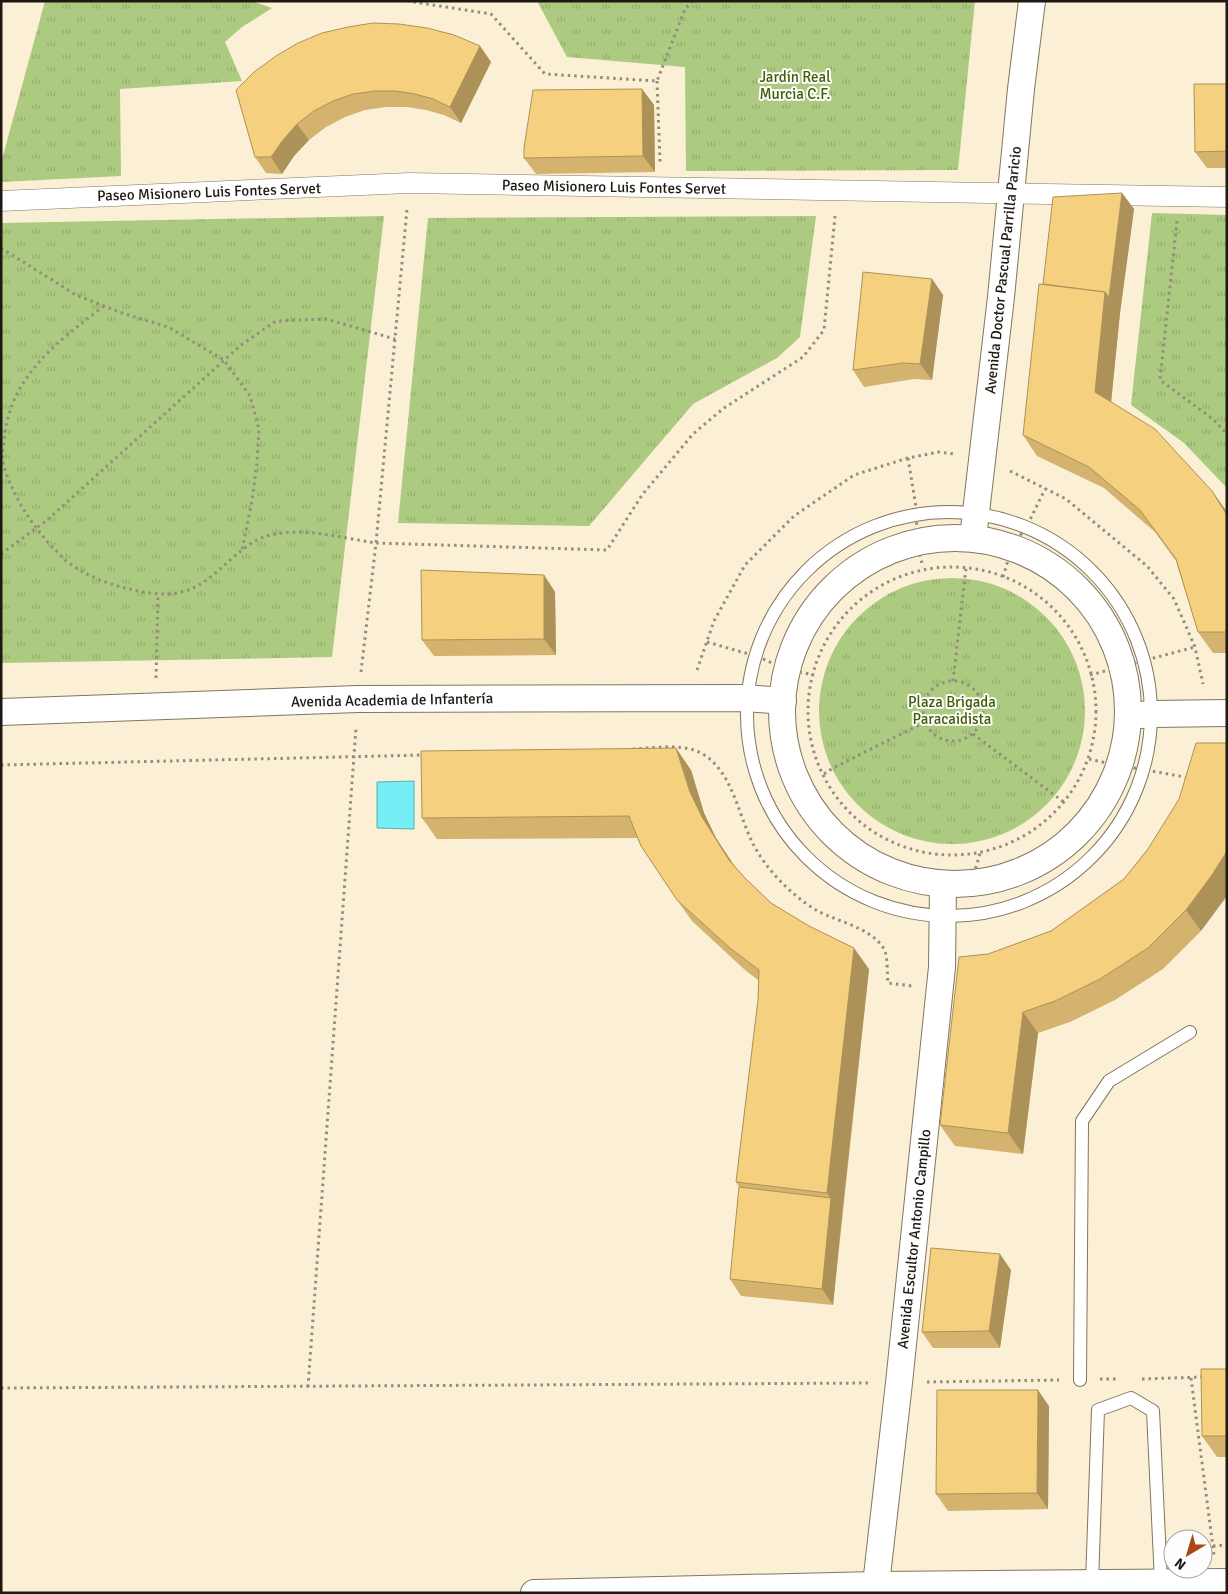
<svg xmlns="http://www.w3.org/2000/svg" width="1228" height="1594" font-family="Signika,sans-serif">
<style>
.grass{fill:url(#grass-tufts)}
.water{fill:#76eef6;stroke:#5baeb1}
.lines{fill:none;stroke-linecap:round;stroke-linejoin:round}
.service-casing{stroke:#80765f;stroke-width:14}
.pedestrian-casing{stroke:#80765f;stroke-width:21}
.minor-casing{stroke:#80765f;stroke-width:28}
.path{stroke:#958d7b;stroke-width:3;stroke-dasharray:2.5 4;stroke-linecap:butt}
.service{stroke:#fff;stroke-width:12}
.pedestrian{stroke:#fff;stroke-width:20}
.minor{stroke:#fff;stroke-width:26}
.wall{fill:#d3b36d}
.shaded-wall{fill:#ac9259}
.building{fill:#f5d07f;stroke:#ac9259}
.labels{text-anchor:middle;stroke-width:4;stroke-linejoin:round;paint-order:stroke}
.park-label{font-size:15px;fill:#415c03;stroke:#fdfdfd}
.street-label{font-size:15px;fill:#1d1910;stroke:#fdfdfd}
</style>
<defs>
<pattern id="grass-tufts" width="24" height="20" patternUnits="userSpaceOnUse" patternTransform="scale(1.25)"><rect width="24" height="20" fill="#acca80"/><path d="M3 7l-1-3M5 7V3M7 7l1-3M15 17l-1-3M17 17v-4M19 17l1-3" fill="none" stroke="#94ad6e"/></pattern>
</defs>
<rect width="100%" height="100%" fill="#fbefd6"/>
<!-- grass -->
<g class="grass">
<path d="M45,1H252L272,8L242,27L225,42L242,81L120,89L121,176L1,182V163Z"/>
<path d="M537,1H975L958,170L686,171L685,67L567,57Z"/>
<path d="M1152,213L1227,215V488L1184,443L1131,405Z"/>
<path d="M384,216L332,657L1,663V223Z"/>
<path d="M816,216L800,337L777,358L693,404L589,526L398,523L428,218Z"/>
<circle cx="952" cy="711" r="133"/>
</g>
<!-- water -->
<path class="water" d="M414,781V829L377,828V782Z"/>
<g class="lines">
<!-- service casing -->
<g class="service-casing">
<g id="service">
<circle cx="949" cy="714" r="202"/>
<path d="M1080,1380L1082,1121L1109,1081L1190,1032"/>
<path d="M1092,1583L1098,1410L1131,1398L1153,1411L1161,1582"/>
</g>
</g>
<!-- pedestrian casing -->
<g class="pedestrian-casing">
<path id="pedestrian" d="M1,201L409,183L1227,197"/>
</g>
<!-- minor casing -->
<g class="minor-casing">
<g id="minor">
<circle cx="955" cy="711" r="173"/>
<path d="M973,538L1001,297L1021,89L1032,1"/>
<path d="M1,712L358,699L746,698L783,701"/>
<path d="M1129,716L1152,714L1227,713"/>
<path d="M534,1593L876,1585L1227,1582"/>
<path d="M875,1593L899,1383L942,967L943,885"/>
</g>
</g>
<!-- path -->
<g class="path">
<path d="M407,1L491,14L545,74L657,81L685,9L693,1"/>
<path d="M657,81L660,162"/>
<path d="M1177,221L1160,380L1213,419L1227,434"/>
<path d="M1,248L76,295L122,313L168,327L224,360L250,396L259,429L257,462L252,501L242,550"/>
<path d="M104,306C57,342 9,377 4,441C3,451 1,460 5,470C15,500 32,524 52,547C57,551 61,557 65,560C85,576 110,585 134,590C155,595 177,597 197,586C220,574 242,543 267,536C302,526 341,538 376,543L407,209"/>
<path d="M908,458L917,513L916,541L923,567"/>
<path d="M1010,471L1066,499L1147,566L1174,599L1195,647L1203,684"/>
<path d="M1,554L46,521L241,345L276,321L326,319L395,339"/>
<circle cx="952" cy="711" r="144"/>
<path d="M1003,577L1012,547L1027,526L1045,489"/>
<path d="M707,642L759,657L785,669L814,675"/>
<path d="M697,670L714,621L745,565L794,516L854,475L908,458L939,452L954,454"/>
<path d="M361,672L376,543L607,550L642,495L693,434L724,408L803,357L824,330L835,216"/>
<path d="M1090,675L1195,647"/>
<path d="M156,678L158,594"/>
<path d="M953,681L966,568"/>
<circle cx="953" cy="711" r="30"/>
<path d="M973,734L1065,803"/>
<path d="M633,749C654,748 682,743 701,753C732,770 738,814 753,844C766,869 791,895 816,910C837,922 871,927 884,949C888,956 887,975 888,983L912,986"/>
<path d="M1089,759C1122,767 1156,771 1189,778"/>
<path d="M1,765L424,755"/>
<path d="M824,774L833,768L925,722"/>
<path d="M972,881L980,853"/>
<path d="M1191,1378L1214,1555"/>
<path d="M1100,1379H1116"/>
<path d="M1142,1379L1204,1377"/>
<path d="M927,1382L1059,1380"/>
<path d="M308,1387L356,728"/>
<path d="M1,1388L871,1383"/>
<path d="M1213,1546L1227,1545"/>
</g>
<!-- service -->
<use href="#service" class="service"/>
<!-- pedestrian -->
<use href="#pedestrian" class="pedestrian"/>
<!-- minor -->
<use href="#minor" class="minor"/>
</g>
<!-- wall -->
<g class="wall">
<path d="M480,46L491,62L461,123L444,115L426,110L407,107H386L365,110L345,117L326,127L309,140L294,156L282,174L266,173L255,157L236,90Z"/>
<path d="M1227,84V168H1207L1195,152Z"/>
<path d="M642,89L654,105L655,172L536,174L524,158Z"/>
<path d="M1122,193L1134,209L1120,313L1111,402L1212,491L1227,512V653H1213L1198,632L1176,561L1155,532L1104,488L1037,456L1023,435L1043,284Z"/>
<path d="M932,279L943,295L932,380L914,379L864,387L853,370Z"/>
<path d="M544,575L555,592L556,655L434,656L422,640Z"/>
<path d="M691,770L704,813L716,838L734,865L745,878L771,903L869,969L833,1305L741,1296L730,1279L739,1187L736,1182L758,1000V980L745,970L692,921L677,900L637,838L437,839L422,818Z"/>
<path d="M1148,849L1201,931L1163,969L1115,1000L1070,1022L1038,1033L1023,1154L955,1146L940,1125L988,954L1051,931L1124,879Z"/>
<path d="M1011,1270L1000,1348H933L922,1332Z"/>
<path d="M1227,1369V1457H1217L1202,1436Z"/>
<path d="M1049,1406L1048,1509L948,1511L936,1494Z"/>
</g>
<!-- shaded-wall -->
<g class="shaded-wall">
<path d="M480,46L491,62L461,123L450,107Z"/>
<path d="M642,89L654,105L655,172L643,156Z"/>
<path d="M297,124L309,140L294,156L282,174L271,157L283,140Z"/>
<path d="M1122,193L1134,209L1120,313L1109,297Z"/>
<path d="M932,279L943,295L932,380L920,364Z"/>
<path d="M1105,292L1120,313L1110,413L1095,392Z"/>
<path d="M1212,491L1227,512V515Z"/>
<path d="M544,575L555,592L556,655L544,639Z"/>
<path d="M676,748L691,770L704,813L716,838L744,881L729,860L702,817L690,792Z"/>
<path d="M1227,851V896L1201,931L1186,910Z"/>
<path d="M854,948L869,969L842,1215L827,1193Z"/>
<path d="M1023,1012L1038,1033L1023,1154L1008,1133Z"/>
<path d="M831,1198L842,1215L833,1305L822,1289Z"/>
<path d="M1000,1254L1011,1270L1000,1348L989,1331Z"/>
<path d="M1038,1390L1049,1406L1048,1509L1037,1493Z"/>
</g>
<!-- building -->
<g class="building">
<path d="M373,23L399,24L427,28L454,35L480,46L450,107L433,99L415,94L396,91H375L353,94L333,101L314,111L297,124L283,140L271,157H255L236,90L254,72L276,56L298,43L322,33L348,27Z"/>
<path d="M1194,84H1227V151L1195,152Z"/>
<path d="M642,89L643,156L524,158V148L533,90Z"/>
<path d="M1122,193L1109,297L1105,292L1043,284L1053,197Z"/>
<path d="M863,272L932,279L920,364L903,363L853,370Z"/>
<path d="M1039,284L1105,292L1095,392L1155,429L1212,491L1227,515V632H1198L1176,559L1140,510L1089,467L1023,435Z"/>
<path d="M421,570L544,575V639L422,640Z"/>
<path d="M1196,743H1227V851L1212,875L1186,910L1148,948L1100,979L1055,1001L1023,1012L1008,1133L940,1125L959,957L988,954L1051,931L1124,879L1148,849L1179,799Z"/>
<path d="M676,748L690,792L702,817L729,860L745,878L771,903L809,926L854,948L827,1193L736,1182L758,1000L759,970L730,948L677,900L641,846L629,816L422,818L421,751Z"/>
<path d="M739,1187L831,1198L822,1289L730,1279Z"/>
<path d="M931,1248L1000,1254L989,1331L922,1332Z"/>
<path d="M1201,1369H1227V1436H1202Z"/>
<path d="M937,1390H1038L1037,1493L936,1494Z"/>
</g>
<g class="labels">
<!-- park labels -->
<g class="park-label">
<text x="795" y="82">Jardín Real<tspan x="795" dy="17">Murcia C.F.</tspan></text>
<text x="952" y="707">Plaza Brigada<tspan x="952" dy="17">Paracaidista</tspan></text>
</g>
<!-- street labels -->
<g class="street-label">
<text transform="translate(614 187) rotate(1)" y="5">Paseo Misionero Luis Fontes Servet</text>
<text transform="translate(209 192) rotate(-2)" y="5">Paseo Misionero Luis Fontes Servet</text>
<text transform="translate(1003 270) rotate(-84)" y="5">Avenida Doctor Pascual Parrilla Paricio</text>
<text transform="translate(392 700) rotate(-1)" y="5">Avenida Academia de Infantería</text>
<text transform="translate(914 1239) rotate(-84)" y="5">Avenida Escultor Antonio Campillo</text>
</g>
</g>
<!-- border -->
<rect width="1228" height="1594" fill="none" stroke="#1d1910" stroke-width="5"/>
<!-- north arrow -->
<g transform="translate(1188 1554) rotate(218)"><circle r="24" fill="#fdfdfd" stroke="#a3a29e"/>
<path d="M0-4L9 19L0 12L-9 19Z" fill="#ab4714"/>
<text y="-8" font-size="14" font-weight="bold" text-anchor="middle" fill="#1d1910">N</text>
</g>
</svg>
